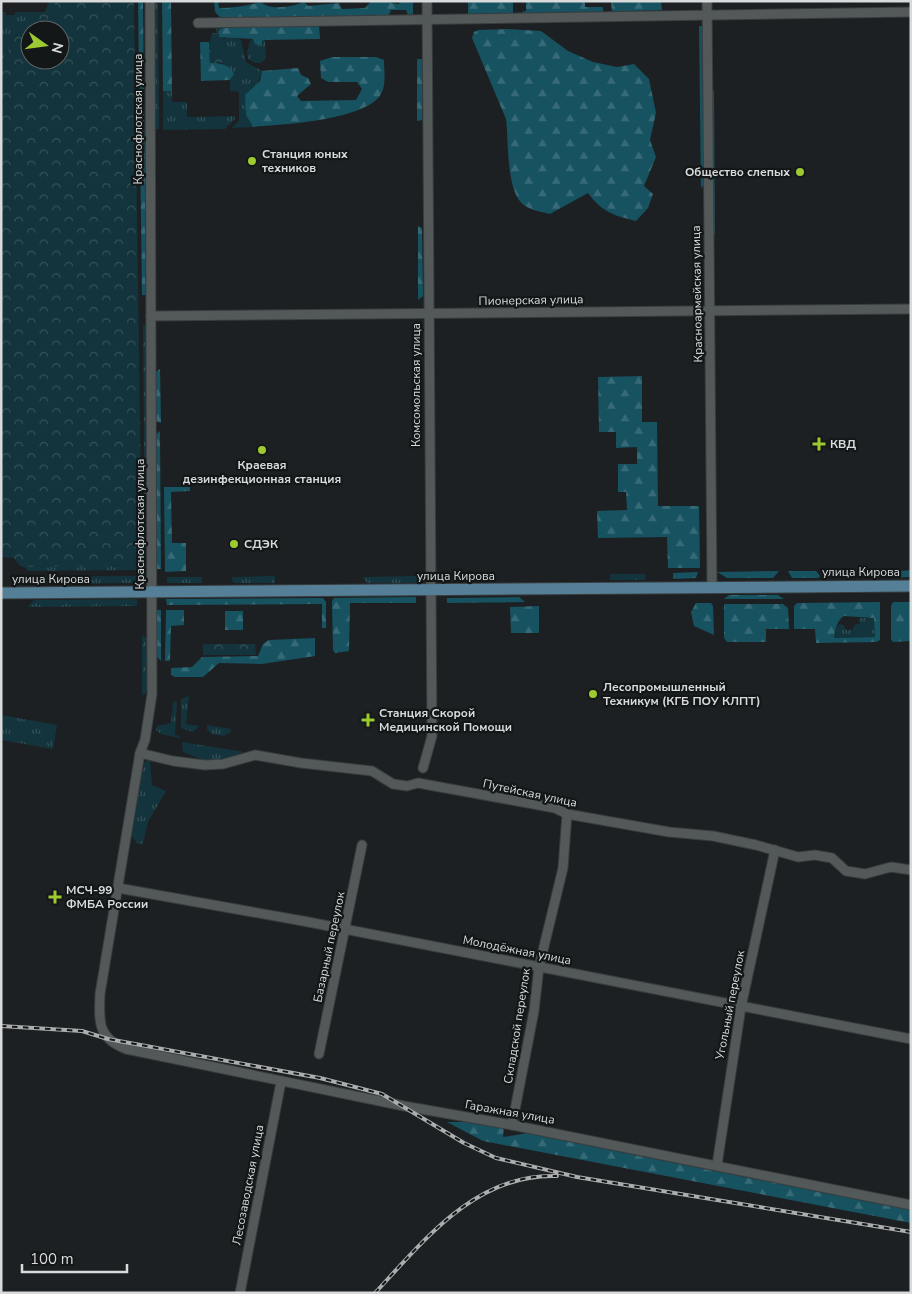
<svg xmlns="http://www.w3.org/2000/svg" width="912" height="1294" font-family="'Nunito Sans',sans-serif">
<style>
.grass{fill:url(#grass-tufts)}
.forest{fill:url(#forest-firs);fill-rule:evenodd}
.park{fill:url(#park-crowns);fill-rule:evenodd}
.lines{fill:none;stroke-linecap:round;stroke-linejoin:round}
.minor-casing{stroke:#393c3d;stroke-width:11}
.major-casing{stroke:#393c3d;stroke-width:13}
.minor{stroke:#535859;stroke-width:9}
.major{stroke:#547f97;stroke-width:11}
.rail-casing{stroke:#abadae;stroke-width:4}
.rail{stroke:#131718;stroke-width:2;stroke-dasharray:5.5;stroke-linecap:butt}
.poi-dot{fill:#9dca30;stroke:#131718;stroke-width:2}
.labels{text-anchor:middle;stroke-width:4.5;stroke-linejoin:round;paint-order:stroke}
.street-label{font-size:12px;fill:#d8dadb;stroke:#131718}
.poi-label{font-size:12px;font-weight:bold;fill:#d8dadb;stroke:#131718;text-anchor:start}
</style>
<defs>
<pattern id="grass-tufts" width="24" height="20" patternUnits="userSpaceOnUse" patternTransform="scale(1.25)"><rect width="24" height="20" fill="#13343c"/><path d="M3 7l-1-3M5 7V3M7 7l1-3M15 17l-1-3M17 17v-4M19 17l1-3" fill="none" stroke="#355158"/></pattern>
<pattern id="forest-firs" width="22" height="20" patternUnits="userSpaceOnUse" patternTransform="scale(1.25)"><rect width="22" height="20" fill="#165260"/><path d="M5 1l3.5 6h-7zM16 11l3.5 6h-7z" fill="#376a76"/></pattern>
<pattern id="park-crowns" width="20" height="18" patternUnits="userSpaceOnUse" patternTransform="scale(1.25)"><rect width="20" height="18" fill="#13343c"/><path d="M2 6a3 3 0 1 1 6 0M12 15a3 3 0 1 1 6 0" fill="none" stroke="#355158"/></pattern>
</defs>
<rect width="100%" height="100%" fill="#1c2022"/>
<!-- grass -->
<g class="grass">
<path d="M49,1H55V14L28,15L1,63V12H6V15H15V12H45Z"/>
<path d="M153,1H158L159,129H154Z"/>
<path d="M216,27H223L224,38L231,36L241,40L246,62L262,71L246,115L253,127L232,128L239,120V92L230,91V80L232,78L229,69L222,63V45H209L212,33H217Z"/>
<path d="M251,39L261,45L263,40H265L266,58L261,63H255L248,59L247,52Z"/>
<path d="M163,91H172V102H187V117L235,116V119L225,129L163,130Z"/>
<path d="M143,325H147L150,569L145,568Z"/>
<path d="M142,565V570L28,571L25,567Z"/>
<path d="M610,574H645L646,580H610Z"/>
<path d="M498,575L493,581H448L447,576Z"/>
<path d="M137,576V583L27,584L12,580V577Z"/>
<path d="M275,576V583H235L232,581V577Z"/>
<path d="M417,576V583H367L363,577Z"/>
<rect x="167" y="577" width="35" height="6"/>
<path d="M137,599V606L28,607L34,600Z"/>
<path d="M859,618H875V637L834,638V631L839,624L844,625L846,630H852L856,624H860Z"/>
<path d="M142,635L147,638L148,689L142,696Z"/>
<path d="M189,696L186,724L199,726L193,732L181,728V699Z"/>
<path d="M175,701L177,702L175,735L180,736L179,738L161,734L156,730L157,726L171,723L173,703Z"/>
<path d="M1,715L57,725L53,749L1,740Z"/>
<path d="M207,725L231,729V732L224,736L211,734L207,729Z"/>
<path d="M182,742L244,752L211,763L183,752Z"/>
<path d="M150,759L152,785L166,791L148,822L143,844L137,843L131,835L144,763Z"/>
</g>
<!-- forest -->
<g class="forest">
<path d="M138,1H143L146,295H142Z"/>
<path d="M162,1H171L172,91H163Z"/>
<path d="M214,1H218L219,8C232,8 245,6 257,3C263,2 264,5 268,6C279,9 294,6 304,2L308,6L339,3L342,9L365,8L371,1H391V3L399,4L400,1H413V14L408,15L406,10H391L388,17H220L215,12Z"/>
<path d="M468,1H513V15L468,16Z"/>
<path d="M521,1H585V7H603V14L522,15V12L526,11V3Z"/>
<path d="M611,1H661L662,10L612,12Z"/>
<path d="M319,25L320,39L263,40L261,45L255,44L253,39L219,37V31L223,27Z"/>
<path d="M699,26H703L704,185L701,188Z"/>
<path d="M508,29L541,31L568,51L593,62L617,67L634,64L649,79L656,113L650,140L656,157L644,186L653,194L648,208L636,221C614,216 601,211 588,193L550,214C543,212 534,211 527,207C505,197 509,140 506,119L472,38L474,32L478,30Z"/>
<path d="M200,42H209L210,63C219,63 230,64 234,74L230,80L201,81Z"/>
<path d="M332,57H376L384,60C384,71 387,88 379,97C358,121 284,124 253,127L246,115L245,95L260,81L262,71L298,68L301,75L308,78L311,84L297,96L301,101L356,100L362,89L357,82H328L321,78L320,61Z"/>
<path d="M417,59H422V120L417,121Z"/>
<path d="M714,90L715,234L712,233L711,91Z"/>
<path d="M418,226L422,228L423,296L418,300Z"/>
<path d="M160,369L161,423L155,421V373Z"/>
<path d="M642,376V422H657L658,506H699L700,568H668L667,537L598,538L597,511L627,510L626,492H618V464H637V447L616,448V432H599L598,377Z"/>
<path d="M160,431L161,569H155V435Z"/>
<path d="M164,487H190V491L171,492L172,543H186V571L165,572Z"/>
<path d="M911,570V577L888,578L883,573Z"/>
<path d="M779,571L773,578H727L717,572Z"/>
<path d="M788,571H816L820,576L818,578H792Z"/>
<path d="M698,572L696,578L673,579V573Z"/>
<path d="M729,595H778L784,599H724Z"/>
<path d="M416,597V603H350L349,651L335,653L333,650L332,601L334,598Z"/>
<path d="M519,597L525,602L447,603V598Z"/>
<path d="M323,598L326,602V628H322V604L167,605L166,599Z"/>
<path d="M880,602V640L876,642L816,643L815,629H794V606L797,603ZM844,616L874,618L875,637L834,638C834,631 838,619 844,616Z"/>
<path d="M893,602H911V641L893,642L891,639V606Z"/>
<path d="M696,603H711L713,606L714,635L694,626L691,612Z"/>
<path d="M724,604H783L788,608L789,629H766V642H727L724,638Z"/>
<path d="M539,606V633H511L510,607Z"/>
<path d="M157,610H161V661L157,657Z"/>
<path d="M166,610H184V625L171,626L170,661H165Z"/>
<rect x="225" y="611" width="18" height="19"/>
<path d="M315,638V656L262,664L219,663L203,677H175L171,675V668L192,667L202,657L258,656L263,644L269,640Z"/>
<path d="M447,1122H470L504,1127L503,1137L528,1133L906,1207L911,1210V1223L483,1141Z"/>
</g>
<!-- park -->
<g class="park">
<path d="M55,1H134L142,565L25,567L20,566L14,558L1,557V63L28,15L54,14ZM30,30H60V60H30Z"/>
<path d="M222,44V63H210L209,45Z"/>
<path d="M203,644H255L256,655H203Z"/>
</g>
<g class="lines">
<!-- minor casing -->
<g class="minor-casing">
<g id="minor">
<path d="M150,1L152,694L145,740L140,753L100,994C99,1021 97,1038 126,1049L404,1106L512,1125L911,1205"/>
<path d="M707,1L712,587"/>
<path d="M198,23L911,12"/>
<path d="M151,316L911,309"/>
<path d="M140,753L173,761L205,765L223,764L255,755L301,763L372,771L393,784L407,786L418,783L555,808L567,814L669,832L713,836L756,845L798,857L815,855L832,858L846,871L865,874L891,867L911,870"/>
<path d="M423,768L432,736L427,1"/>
<path d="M118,888L303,921L911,1039"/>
<path d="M319,1054L362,845"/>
<path d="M512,1125L534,1011L539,967L563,868L567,814"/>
<path d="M717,1165L741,1007L775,850"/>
<path d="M240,1293L281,1082"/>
</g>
</g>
<!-- major casing -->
<g class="major-casing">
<path id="major" d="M1,593L911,586"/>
</g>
<!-- minor -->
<use href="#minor" class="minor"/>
<!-- major -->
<use href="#major" class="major"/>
<!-- rail casing -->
<g class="rail-casing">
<g id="rail">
<path d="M1,1026L82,1031L108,1039L320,1078L382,1094L464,1143L496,1158L577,1177L911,1232"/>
<path d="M375,1293C425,1239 477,1173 557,1176"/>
</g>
</g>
<!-- rail -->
<use href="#rail" class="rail"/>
</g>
<!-- markers -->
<g class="poi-dot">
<circle cx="252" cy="161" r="5"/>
<circle cx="800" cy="172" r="5"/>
<path d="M816.5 436.5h5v5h5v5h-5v5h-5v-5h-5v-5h5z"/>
<circle cx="262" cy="450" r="5"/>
<circle cx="234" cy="544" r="5"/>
<circle cx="593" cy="694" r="5"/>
<path d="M365.5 712.5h5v5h5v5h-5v5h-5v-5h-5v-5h5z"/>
<path d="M52.5 889.5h5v5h5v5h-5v5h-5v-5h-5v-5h5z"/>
</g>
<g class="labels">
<!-- street labels -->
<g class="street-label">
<text transform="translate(138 119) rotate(-90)" y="4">Краснофлотская улица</text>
<text transform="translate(697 294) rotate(-91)" y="4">Красноармейская улица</text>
<text transform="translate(531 300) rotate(-1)" y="4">Пионерская улица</text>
<text transform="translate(416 385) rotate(-90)" y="4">Комсомольская улица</text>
<text transform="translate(140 524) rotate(-90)" y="4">Краснофлотская улица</text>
<text x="861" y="576">улица Кирова</text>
<text x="456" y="580">улица Кирова</text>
<text x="51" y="583">улица Кирова</text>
<text transform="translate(530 793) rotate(12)" y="4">Путейская улица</text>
<text transform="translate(329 947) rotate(-78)" y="4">Базарный переулок</text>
<text transform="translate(517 950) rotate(11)" y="4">Молодёжная улица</text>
<text transform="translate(730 1005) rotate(-79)" y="4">Угольный переулок</text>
<text transform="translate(517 1026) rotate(-81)" y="4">Складской переулок</text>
<text transform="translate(510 1112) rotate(10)" y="4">Гаражная улица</text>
<text transform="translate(248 1185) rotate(-79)" y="4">Лесозаводская улица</text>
</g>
<!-- poi labels -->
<g class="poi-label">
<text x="262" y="158">Станция юных<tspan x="262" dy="14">техников</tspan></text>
<text x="790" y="176" text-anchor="end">Общество слепых</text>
<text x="830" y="448">КВД</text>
<text x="262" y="469" text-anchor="middle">Краевая<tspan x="262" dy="14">дезинфекционная станция</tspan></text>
<text x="244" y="548">СДЭК</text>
<text x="603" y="691">Лесопромышленный<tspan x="603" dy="14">Техникум (КГБ ПОУ КЛПТ)</tspan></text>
<text x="379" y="717">Станция Скорой<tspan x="379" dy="14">Медицинской Помощи</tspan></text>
<text x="66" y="894">МСЧ-99<tspan x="66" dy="14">ФМБА России</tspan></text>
</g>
</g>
<!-- border -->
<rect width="912" height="1294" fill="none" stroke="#d8dadb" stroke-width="5"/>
<!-- north arrow -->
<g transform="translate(45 45) rotate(104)"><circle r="24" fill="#131718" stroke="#626566"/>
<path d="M0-4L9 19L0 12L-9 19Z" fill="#9dca30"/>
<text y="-8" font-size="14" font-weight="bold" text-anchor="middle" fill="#d8dadb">N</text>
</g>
<!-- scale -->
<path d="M22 1264v8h105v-8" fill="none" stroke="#d8dadb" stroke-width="2.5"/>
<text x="30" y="1264" font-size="15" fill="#d8dadb" stroke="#131718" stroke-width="4" paint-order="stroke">100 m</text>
</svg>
